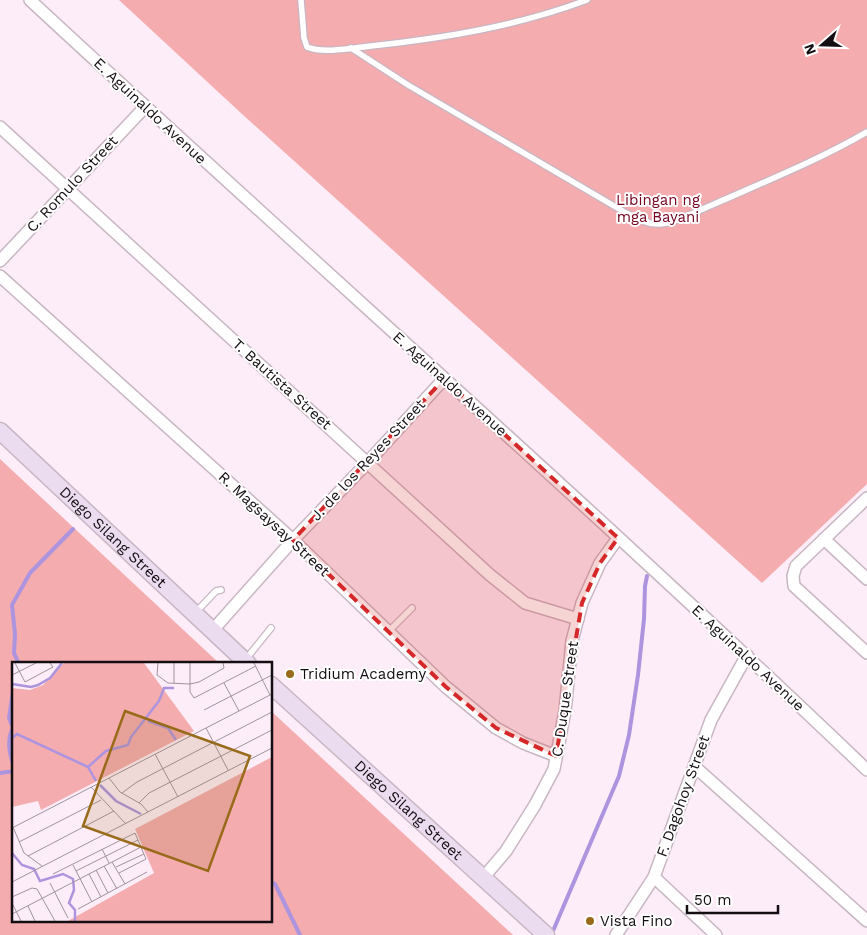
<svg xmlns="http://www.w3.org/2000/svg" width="867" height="935" font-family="'Work Sans',sans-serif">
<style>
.green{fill:#f4acae}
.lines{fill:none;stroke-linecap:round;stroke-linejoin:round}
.stream{stroke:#ac94df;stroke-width:4}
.lane-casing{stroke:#c9b6c3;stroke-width:8}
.street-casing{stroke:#c9b6c3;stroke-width:14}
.secondary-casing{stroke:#c9b6c3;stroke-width:19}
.lane{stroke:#fff;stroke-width:5.5}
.street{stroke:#fff;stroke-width:11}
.secondary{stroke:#ebdcef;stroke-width:16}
.marked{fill:#d62828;fill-opacity:0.2;stroke:#d62828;stroke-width:4;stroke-dasharray:10 6;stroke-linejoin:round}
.poi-dot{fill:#986a19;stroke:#fff;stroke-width:2}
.labels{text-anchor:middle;stroke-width:4;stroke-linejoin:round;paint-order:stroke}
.street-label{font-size:15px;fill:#140d12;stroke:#fff}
.park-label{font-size:15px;fill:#74021f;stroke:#fff}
.poi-label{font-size:15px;fill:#140d12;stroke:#fff;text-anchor:start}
.inset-river{fill:none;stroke:#ac94df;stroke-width:2.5}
.inset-road{fill:none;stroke:#a0939c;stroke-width:1}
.view{fill:#986a19;fill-opacity:0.15;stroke:#986a19;stroke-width:2.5}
.inset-edge{fill:none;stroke:#140d12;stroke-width:2.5}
</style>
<rect width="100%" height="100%" fill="#fdedf8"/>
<!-- green -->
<g class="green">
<path d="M119,0H867V484L762,583L242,114Z"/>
<path d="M0,459L220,664H14V921H271V711L513,935H0Z"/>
</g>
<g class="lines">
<!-- stream -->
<g class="stream">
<path d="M19,664L14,653L15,634L12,605L30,573L73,529"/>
<path d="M14,684L9,718L13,728C6,741 10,755 14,767"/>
<path d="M0,773L14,771"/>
<path d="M271,882L275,884L300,935"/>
<path d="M553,931L619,776L629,735L638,675L644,619L645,586L647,576"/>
</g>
<!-- lane casing -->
<g class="lane-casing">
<g id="lane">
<path d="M301,0L304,38L307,47C323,54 353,48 371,46C445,38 518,26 587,0"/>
<path d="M351,48L408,85L626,213C637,218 646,224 658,224C673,224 698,211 712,205C764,182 817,161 867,132"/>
<path d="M196,612L216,591L221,590"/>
<path d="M388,632L412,608"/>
<path d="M246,659L271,628"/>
</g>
</g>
<!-- street casing -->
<g class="street-casing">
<g id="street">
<path d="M30,0C308,258 593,508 867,770"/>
<path d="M0,127L490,575L525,603L578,619"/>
<path d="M0,261L145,107"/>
<path d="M0,276L293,540L446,687L496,728L523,743L556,756"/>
<path d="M867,498L796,566L793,576L794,586L867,653"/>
<path d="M824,539L867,579"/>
<path d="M212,631L293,540L368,462L444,379"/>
<path d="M694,766L867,921"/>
<path d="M654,877L716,935"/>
<path d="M483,878L506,851L535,805L554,769L565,711L572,641L582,603L600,563L618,538"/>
<path d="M616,935L654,877L711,720L747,655"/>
</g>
</g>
<!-- secondary casing -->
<g class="secondary-casing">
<g id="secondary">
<path id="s1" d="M0,431L248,664"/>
<path id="s2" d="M271,685L546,935"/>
</g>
</g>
<!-- lane -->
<use href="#lane" class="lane"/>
<!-- street -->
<use href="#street" class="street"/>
<!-- secondary -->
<use href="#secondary" class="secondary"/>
</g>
<!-- marked area -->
<path class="marked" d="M444,379L618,538L600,563L582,603L556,756L496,728L446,687L293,540Z"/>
<!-- markers -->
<g class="poi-dot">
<circle cx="290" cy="674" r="5"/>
<circle cx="590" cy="921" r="5"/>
</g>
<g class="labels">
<!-- street labels -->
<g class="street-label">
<text transform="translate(150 111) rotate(43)" y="5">E. Aguinaldo Avenue</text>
<text transform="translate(72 184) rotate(-47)" y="5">C. Romulo Street</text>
<text transform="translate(282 384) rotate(42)" y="5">T. Bautista Street</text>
<text transform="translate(450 384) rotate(42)" y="5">E. Aguinaldo Avenue</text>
<text transform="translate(368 460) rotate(-47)" y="5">J. de los Reyes Street</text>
<text transform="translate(274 524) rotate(43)" y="5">R. Magsaysay Street</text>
<text dy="5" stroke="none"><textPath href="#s1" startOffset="155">Diego Silang Street</textPath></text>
<text transform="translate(748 658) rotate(43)" y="5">E. Aguinaldo Avenue</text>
<text transform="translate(565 699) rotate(-82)" y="5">C. Duque Street</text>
<text transform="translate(683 796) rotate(-70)" y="5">F. Dagohoy Street</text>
<text dy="5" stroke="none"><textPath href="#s2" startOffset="186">Diego Silang Street</textPath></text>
</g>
<!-- park labels -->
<g class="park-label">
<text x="658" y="205">Libingan ng<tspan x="658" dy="17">mga Bayani</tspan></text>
</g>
<!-- poi labels -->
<g class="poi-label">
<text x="300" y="679">Tridium Academy</text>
<text x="600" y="926">Vista Fino</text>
</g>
</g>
<!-- overview -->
<g transform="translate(12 662)">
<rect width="260" height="260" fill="#fdedf8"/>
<path d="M52,1H132L182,69L29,148L26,139L0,145V26L18,28L31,23ZM260,95V259H56L142,211L123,167Z" fill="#f4acae"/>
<path class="inset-river" d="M0,22L19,25L26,23L38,16L50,1M136,59L156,66L164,78M0,76L5,72L76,105L94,89L116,83L119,75L147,39L152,26H162M76,105L84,119M88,123L104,139L129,152M0,191L10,203L22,207L28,219L51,212L61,217L62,228L57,241L63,248V259"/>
<path class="inset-road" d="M3,1L13,20L41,5L38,1M146,1L145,13L156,21L178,22L187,20L212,6L211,1M178,1V30L182,36L244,4M242,1L258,33M0,13L24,1M162,21V1M212,21L227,49M192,48L260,13M194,66L216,108M143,92L166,135M97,116L108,130L129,142L136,150M79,125L114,162M110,131L125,120L260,50M127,141L137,131L260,68M1,165L12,191L30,204M0,166L260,32M7,180L89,138M90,187L97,201M16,194L102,149M100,200L113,222M61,203L80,240M92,204L105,227M104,205L132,192M84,208L96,231M64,209L126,178M41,212L123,171L134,197L107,211M77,212L89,235M0,220L260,86M38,221L56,256M0,235L20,226L25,227L43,259M0,241L9,259M16,244L23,259M66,247L135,210M0,252L129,185"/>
<path class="view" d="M113,49L238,94L196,209L71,164Z"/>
<rect width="260" height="260" class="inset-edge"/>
</g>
<!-- north arrow -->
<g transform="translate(822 45) rotate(250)" stroke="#ffffff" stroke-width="4" paint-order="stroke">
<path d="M0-4L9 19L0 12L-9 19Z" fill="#140d12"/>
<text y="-8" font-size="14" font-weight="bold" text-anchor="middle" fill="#140d12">N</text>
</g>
<!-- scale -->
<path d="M687 905v8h91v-8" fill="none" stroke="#140d12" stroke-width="2.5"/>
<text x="694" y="905" font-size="15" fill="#140d12" stroke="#ffffff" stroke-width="4" paint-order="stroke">50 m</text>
</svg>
